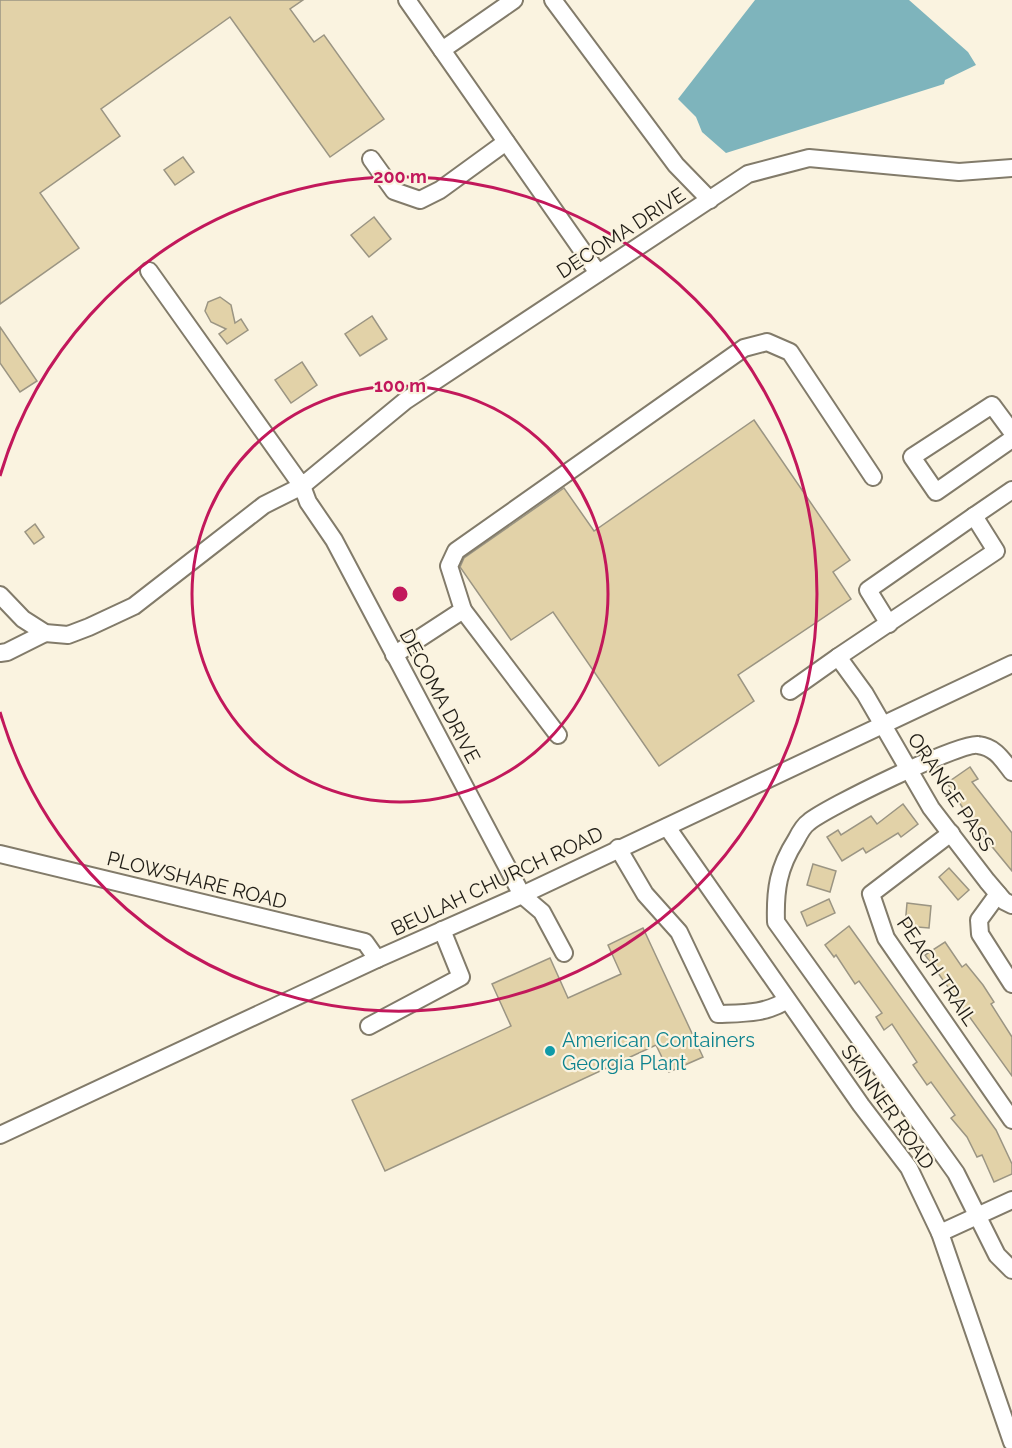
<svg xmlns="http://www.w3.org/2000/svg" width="1012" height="1448" font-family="Raleway,sans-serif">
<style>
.water{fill:#7eb4bc}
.building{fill:#e2d2a8;stroke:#9b9583;stroke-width:1.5}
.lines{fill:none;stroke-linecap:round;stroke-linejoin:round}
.minor-casing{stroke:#827b6a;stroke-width:20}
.minor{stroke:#fff;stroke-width:16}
.ring{fill:none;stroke:#c2185b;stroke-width:3}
.culture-dot{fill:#0f9aa8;stroke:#faf3e0;stroke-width:2}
.labels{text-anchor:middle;stroke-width:4.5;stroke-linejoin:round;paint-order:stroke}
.street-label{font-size:20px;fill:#201d16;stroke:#faf3e0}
.culture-label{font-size:20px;fill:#0d838f;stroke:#faf3e0;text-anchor:start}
.centre{fill:#c2185b;stroke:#faf3e0;stroke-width:3}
.ring-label{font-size:18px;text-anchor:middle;font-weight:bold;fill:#c2185b;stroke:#faf3e0;stroke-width:4.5;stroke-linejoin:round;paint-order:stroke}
</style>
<rect width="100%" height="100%" fill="#faf3e0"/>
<!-- water -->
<path class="water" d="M755,0H909L968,52L976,65L945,80L944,84L726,153L702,132L696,117L678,99Z"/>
<!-- building -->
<g class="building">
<path d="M0,0H303L290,9L314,42L324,35L384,119L330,157L230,17L101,109L120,136L40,193L79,248L0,304Z"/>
<path d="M183,157L194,172L175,185L164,170Z"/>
<path d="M374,217L391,239L369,257L351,235Z"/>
<path d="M220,297L231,305L235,323L241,319L248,330L227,344L219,334L226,329L211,322L205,311L208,302Z"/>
<path d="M372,316L387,339L360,356L345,334Z"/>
<path d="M0,327L37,381L20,392L0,363Z"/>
<path d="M302,362L317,385L291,403L275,380Z"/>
<path d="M754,420L850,560L833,572L851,599L738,675L754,701L659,766L553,612L511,640L460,567L464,558L564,488L594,531Z"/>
<path d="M35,524L44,537L34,544L25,532Z"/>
<path d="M970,767L978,779L972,782L1012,833V871L971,821L947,783Z"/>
<path d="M903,804L918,824L901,837L898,833L866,853L863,848L842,861L827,837L838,830L841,835L871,816L877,824Z"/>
<path d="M813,864L836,871L830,892L807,885Z"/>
<path d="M949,868L969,890L958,900L939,877Z"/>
<path d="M829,899L835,913L807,926L801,912Z"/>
<path d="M907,903L931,906L929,928L905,926Z"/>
<path d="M849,926L996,1130L1012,1164V1174L994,1182L982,1155L977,1157L967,1137L951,1118L955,1115L931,1082L927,1085L913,1065L917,1062L892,1024L884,1030L876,1017L882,1013L859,981L855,984L836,955L834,957L825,945Z"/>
<path d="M643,928L703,1057L669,1072L656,1045L385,1171L352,1100L511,1026L492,984L550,958L568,998L621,974L608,945Z"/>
<path d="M945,942L962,967L966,964L983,985L994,1002L991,1004L1012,1037V1076L925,955Z"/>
</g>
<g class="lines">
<!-- minor casing -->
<g class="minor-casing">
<g id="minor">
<path d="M407,0L598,273"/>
<path d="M553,0L676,165L710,200"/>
<path d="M442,50L514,0"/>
<path d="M371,159L394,191L420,200L440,190L506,142"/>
<path d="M149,271L302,486L405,401L748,174L809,158L959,172L1012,168"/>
<path d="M1012,432L992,405L912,457L936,492L1012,439"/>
<path d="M0,595L23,619L45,633L68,635L89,627L134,606L264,505L302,486L308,502L334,540L522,895L542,912L564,953"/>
<path d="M463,610L558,735"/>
<path d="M889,624L868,590L974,516"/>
<path d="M0,653L7,652L45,633"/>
<path d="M394,655L463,610L449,566L456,551L744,348L767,342L790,352L873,477"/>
<path d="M838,657L996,551L974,516L1012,490"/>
<path d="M790,691L838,657L865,694L931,808L987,881L1004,901L1012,905"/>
<path d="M1012,772C1002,759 995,747 978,745C960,742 825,808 809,822C803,826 799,834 796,840C778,868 775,890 776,922L956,1173L997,1255L1012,1270"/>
<path d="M667,827L861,1105L909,1168L940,1233L1012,1442"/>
<path d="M951,833L871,894L886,938L1012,1120"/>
<path d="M618,848L645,894L679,932L718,1014C743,1013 766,1014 787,1000"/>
<path d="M0,854L365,942L377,959"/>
<path d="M998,894L979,920L980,934L1012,984"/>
<path d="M369,1026L461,977L442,930"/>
<path d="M0,1135L377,959L522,895L1012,664"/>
<path d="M940,1233L1012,1200"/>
</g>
</g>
<!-- minor -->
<use href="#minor" class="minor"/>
</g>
<!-- distance rings -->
<g class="ring">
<circle cx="400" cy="594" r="208"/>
<path d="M0 476A417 417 0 1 1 0 712"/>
</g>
<!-- markers -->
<circle class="culture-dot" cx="550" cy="1051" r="6"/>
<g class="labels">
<!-- street labels -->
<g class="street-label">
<text transform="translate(621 233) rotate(-33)" y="7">DECOMA DRIVE</text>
<text transform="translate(440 696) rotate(62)" y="7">DECOMA DRIVE</text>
<text transform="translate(951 792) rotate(56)" y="7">ORANGE PASS</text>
<text transform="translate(197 880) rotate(14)" y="7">PLOWSHARE ROAD</text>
<text transform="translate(497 881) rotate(-25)" y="7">BEULAH CHURCH ROAD</text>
<text transform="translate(937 971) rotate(56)" y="7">PEACH TRAIL</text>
<text transform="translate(888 1107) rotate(55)" y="7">SKINNER ROAD</text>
</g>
<!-- culture labels -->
<g class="culture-label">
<text x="562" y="1047">American Containers<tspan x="562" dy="23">Georgia Plant</tspan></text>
</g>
</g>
<circle cx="400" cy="594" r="9" class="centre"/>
<g class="ring-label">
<text x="400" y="183">200 m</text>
<text x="400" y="392">100 m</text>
</g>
</svg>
